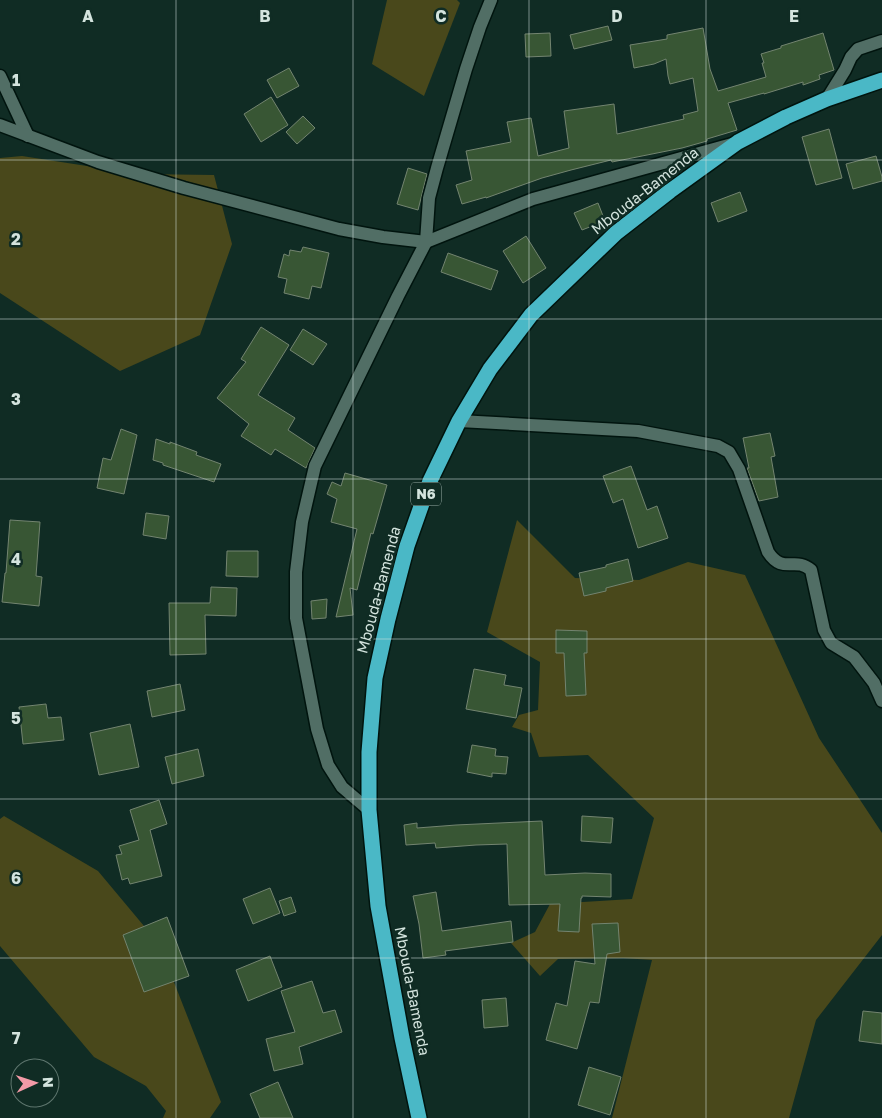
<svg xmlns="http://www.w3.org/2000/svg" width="882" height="1118" font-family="'Golos Text',sans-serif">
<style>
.green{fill:#49481b}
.building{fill:#385634;stroke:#738470}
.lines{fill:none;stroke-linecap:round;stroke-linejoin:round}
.minor-casing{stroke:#00140e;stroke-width:15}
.highway-casing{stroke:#00140e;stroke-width:18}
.minor{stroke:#516e65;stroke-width:12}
.highway{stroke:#4ab8c6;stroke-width:15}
.grid{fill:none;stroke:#d4e4de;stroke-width:1;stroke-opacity:0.55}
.labels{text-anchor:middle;stroke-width:5;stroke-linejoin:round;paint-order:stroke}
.shield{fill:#102c24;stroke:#99ada6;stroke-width:1}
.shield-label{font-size:14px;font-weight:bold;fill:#d4e4de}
.street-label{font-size:15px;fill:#d4e4de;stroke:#102c24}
.grid-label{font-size:16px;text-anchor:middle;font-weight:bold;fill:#d4e4de;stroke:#102c24;stroke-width:5;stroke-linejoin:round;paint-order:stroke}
</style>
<rect width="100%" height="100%" fill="#102c24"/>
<!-- green -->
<g class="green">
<path d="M387,0H457L460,3L424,96L372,64Z"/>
<path d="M22,156L139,174L214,175L232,244L200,335L120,371L0,293V158Z"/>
<path d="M517,520L575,578L639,580L688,562L745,575L819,738L882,833V935L816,1020L789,1118H612L652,960L623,958L558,959L540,976L511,943L535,932L550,904L632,899L654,818L588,755L539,757L531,733L512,727L519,715L538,710L540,662L487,632Z"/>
<path d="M4,816L98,871L159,944L221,1102L210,1118H163L166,1111L146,1086L94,1057L0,946V819Z"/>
</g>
<!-- building -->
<g class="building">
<path d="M608,26L612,40L574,49L570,35Z"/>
<path d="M703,28L710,69L718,91L766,77L762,63H764L761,54L781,48V46L823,33L834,70L819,75L820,79L803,85V82L764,94V93L728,103L737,130L707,139V141L682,148L612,162L611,160L571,170L542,178L486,198V197L462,204L456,185L472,180L466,151L511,142L507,122L531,118L538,156L569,148L564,111L614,104L617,134L684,119L683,115L698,111L693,78L670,84L668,76L666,59L654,64L634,68L630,45L667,39V35Z"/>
<path d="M550,33L551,56L526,57L525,34Z"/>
<path d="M289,68L299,86L277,98L267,80Z"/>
<path d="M271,97L288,125L261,142L244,114Z"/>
<path d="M303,116L315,128L297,144L286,132Z"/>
<path d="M829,129L842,178L816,185L802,137Z"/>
<path d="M876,156L882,177V181L853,189L846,164Z"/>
<path d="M408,168L427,174L418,210L397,204Z"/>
<path d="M740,192L747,211L718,222L711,203Z"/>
<path d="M598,203L605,221L582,230L574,213Z"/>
<path d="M526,236L546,268L523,283L503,251Z"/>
<path d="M303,247L329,253L321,288L312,286L309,299L284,293L287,279L278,277L284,254L289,256L290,250L301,252Z"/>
<path d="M448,253L498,271L491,290L441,272Z"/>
<path d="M261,327L289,345L258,395L295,418L288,430L315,448L306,468L275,449L271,455L241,436L249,424L217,398L246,362L241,359Z"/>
<path d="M303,329L327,344L313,365L290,350Z"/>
<path d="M121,429L137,435L124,494L97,488L103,458L111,460Z"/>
<path d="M770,433L775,456L771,457L778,497L759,501L747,468H749L743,438Z"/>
<path d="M156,439L170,444V442L197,452L196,455L221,464L214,482L163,465V463L153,460Z"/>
<path d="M631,466L647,510L657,506L668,538L638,548L623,499L613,503L603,476Z"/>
<path d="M345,473L387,485L373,534L371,533L357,590L350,588L353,615L336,617L357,529L331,522L337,499L327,494L332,482L341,486Z"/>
<path d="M146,513L169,516L166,539L143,535Z"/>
<path d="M10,520L40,522L36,576L42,577L39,606L2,602L5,573H6Z"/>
<path d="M227,551H258V577L226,576Z"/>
<path d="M628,559L633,581L606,588V591L584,596L579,573L606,567V565Z"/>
<path d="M211,587L237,588L236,616L205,615L206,654L170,655L169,603H210Z"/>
<path d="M327,599L326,618L312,619L311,601Z"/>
<path d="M556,630L587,631V653H584L586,695L566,696L564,653H556Z"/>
<path d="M474,669L506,675L504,685L522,688L516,718L466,709Z"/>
<path d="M180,684L185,710L152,717L147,691Z"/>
<path d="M46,704L48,718L61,717L64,740L23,744L19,707Z"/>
<path d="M130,724L139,767L99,775L90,733Z"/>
<path d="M472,745L496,749L495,756L508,757L506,774L492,773V777L467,772Z"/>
<path d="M198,749L204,776L172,784L165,757Z"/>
<path d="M159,800L167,824L150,830L162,876L130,884L128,878L122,880L116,855L122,854L119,846L139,840L130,810Z"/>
<path d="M582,816L613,818L611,843L581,841Z"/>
<path d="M542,821L545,875L585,873L611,874V897L582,896V898H581L579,932L558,931L560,904L509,905L507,844L476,845L436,848L435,843L406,845L404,825L417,823V828L456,825Z"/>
<path d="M270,888L280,913L253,924L243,899Z"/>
<path d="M436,892L442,931L511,921L513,942L445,951L446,955L423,958L419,924L413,896Z"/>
<path d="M291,897L296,912L284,916L279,901Z"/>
<path d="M167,917L189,976L144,992L123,935Z"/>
<path d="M618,923L620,952L607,954L599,1003L590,1002L577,1049L546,1040L556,1003L567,1006L575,961L595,964L592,924Z"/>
<path d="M270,956L282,987L248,1001L236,970Z"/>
<path d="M312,981L323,1013L335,1010L342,1032L299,1047L303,1064L274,1071L266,1039L295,1032L281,991Z"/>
<path d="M506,998L508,1026L484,1028L482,1000Z"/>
<path d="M863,1011L882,1013V1044L859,1041Z"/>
<path d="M589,1067L621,1077L610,1115L578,1105Z"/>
<path d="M278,1082L293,1118H260L250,1094Z"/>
</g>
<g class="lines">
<!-- minor casing -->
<g class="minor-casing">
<g id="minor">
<path d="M0,76L28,136"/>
<path d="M827,99L845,70L851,57L858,49L882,41"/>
<path d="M0,125L98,162L184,188L339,229L383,237L426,242L533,199L732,144"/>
<path d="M459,421L638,431L718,446L729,452L739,469L768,552C783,575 795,556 811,570L824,630L831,643L854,657L874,683L882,701"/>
<path d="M369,810L342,787L328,765L317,729L296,618V572L302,522L315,466L398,296L426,242L429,198L437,168L466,69L480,27L491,0"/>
</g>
</g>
<!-- highway casing -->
<g class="highway-casing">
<path id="highway" d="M419,1118L402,1038L378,906L369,810V752L375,678L388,619L407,546L430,481L459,421L490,369L531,315L616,233L670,191L738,142L786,117L827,99L882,80"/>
</g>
<!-- minor -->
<use href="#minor" class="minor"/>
<!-- highway -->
<use href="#highway" class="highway"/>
</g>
<!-- grid -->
<path class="grid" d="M176,0V1118M353,0V1118M529,0V1118M706,0V1118M0,160H882M0,319H882M0,479H882M0,639H882M0,799H882M0,958H882"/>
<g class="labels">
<!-- shield labels -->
<rect class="shield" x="411" y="482.5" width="30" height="23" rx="4"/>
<g class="shield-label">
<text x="426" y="499">N6</text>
</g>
<!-- street labels -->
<g class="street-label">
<text transform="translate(645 191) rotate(-38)" y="5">Mbouda-Bamenda</text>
<text transform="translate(379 590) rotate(-75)" y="5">Mbouda-Bamenda</text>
<text transform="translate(412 991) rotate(79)" y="5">Mbouda-Bamenda</text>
</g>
</g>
<g class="grid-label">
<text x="88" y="22">A</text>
<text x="265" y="22">B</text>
<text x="441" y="22">C</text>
<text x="617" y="22">D</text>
<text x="794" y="22">E</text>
<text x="16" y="86">1</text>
<text x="16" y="245">2</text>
<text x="16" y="405">3</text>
<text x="16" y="565">4</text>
<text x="16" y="724">5</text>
<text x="16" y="884">6</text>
<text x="16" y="1044">7</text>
</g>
<!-- north arrow -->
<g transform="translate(35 1083) rotate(87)"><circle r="24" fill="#102c24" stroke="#5e766e"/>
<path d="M0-4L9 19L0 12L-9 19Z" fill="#f39aa7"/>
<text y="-8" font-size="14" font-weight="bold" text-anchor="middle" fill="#d4e4de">N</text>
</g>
</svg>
